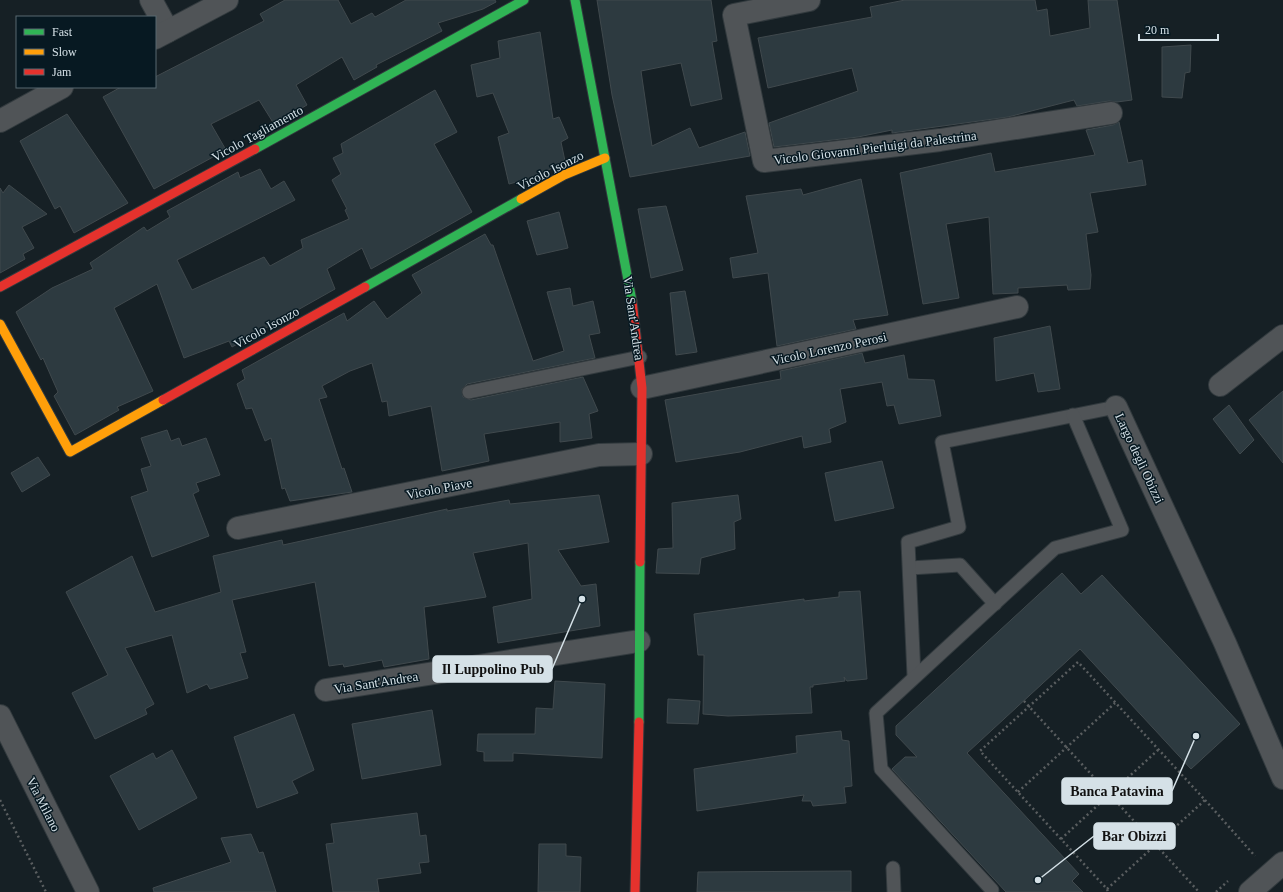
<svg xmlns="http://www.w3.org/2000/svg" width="1283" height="892" font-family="'Times New Roman',serif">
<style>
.building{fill:#2d3a40;stroke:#40494d}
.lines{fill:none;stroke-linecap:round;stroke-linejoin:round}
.lane-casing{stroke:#323a3e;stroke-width:15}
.street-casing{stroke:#323a3e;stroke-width:24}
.fast-casing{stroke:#323a3e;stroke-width:11}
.slow-casing{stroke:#323a3e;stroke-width:11}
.jam-casing{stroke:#323a3e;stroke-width:11}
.path{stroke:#5a5e60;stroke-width:2.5;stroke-dasharray:2 3;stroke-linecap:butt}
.lane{stroke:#505457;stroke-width:13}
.street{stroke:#505457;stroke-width:22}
.fast{stroke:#30b455;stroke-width:9}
.slow{stroke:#ff9f0a;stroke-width:9}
.jam{stroke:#e5322d;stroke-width:9}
.labels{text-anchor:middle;stroke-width:3;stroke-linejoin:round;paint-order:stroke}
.street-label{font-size:13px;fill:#d5e1e7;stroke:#071922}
.leader{fill:none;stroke:#d5e1e7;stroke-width:1.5}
.callout-dot{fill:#d5e1e7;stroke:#071922;stroke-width:1.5}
.callout{fill:#d5e1e7;stroke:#d5e1e7;stroke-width:1.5}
.callout-label{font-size:14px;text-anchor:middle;font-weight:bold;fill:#111}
</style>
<rect width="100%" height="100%" fill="#162025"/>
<!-- building -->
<g class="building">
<path d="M285,0H338L351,24L372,13L375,17L406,0H495L496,2L483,9L438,23L442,31L376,65L377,67L354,80L342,57L296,85L307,105L274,124L259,100L211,124L226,150L154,189L103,97L121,87H155V77L264,21L260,14Z"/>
<path d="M597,0H711L717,41L712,42L722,99L691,106L681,63L641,71L652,146L690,128L699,148L745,132L750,156L630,177L612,95Z"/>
<path d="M905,0H1035L1037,11L1047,9L1050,36L1090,28L1088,0H1117L1132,100L1117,102L1109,101L1077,106L1074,100L1008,117L892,133V130L858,137L774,147L769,123L858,91L852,68L768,88L758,38L872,17L870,7Z"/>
<path d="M540,32L553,119L559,117L568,138L561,142L565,161L536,177L509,184L498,137L509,133L493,93L477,97L471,65L500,58L498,41Z"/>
<path d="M1191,45L1190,72L1185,73L1182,98L1162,97V47Z"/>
<path d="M435,90L457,132L434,144L472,212L371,269L362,248L327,269L335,289L232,347L229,341L184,358L157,284L114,308L153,391L117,407L119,410L75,435L54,396L58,392L43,358L41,360L16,312L52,288L93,269L90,263L144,227L147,231L170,217L167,211L238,172L240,178L260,169L271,189L284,181L295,200L177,260L192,290L264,257L270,266L303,248L301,240L349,219L345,210L347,209L332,180L341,174L333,158L343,153L341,144Z"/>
<path d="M67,114L128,203L74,233L60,206L55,209L20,141Z"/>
<path d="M1119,122L1128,163L1142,160L1146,185L1090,193L1098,232L1086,234L1091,275L1090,289L1068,290L1067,285L1018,288V293L993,294L989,217L946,224L959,298L923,304L900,173L991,153L995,172L1095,155L1086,130L1113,125Z"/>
<path d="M861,179L888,315L853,320L856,329L777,346L768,273L733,278L730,258L758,253L746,196L801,189L803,195Z"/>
<path d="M9,185L47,214L22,227L34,248L23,254L25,259L0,273V188L3,193Z"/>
<path d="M666,206L683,270L651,278L638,209Z"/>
<path d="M559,212L568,248L537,255L527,221Z"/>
<path d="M485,234L491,245H493L533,361L564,351L547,292L570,288L573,306L593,301L600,333L589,335L595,358L467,384L462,389L463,397L471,400L583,377L598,411L589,414L592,438L560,442V422L484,434L489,461L442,471L431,406L389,416L387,401L382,402L372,363L350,371L322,386L327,397L319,399L342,469L344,468L352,492L290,501L285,488L282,489L271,438L265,441L252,408L246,409L237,384L245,379L242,370L344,313L347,321L374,301L387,319L422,293L412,275Z"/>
<path d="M685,291L697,352L676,355L670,293Z"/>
<path d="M1050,326L1060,389L1038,392L1034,373L996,381L994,338Z"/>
<path d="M862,353L865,363L904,355L908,379L934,380L941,416L899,424L894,405L887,406L882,382L840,389L846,422L829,429L831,442L804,448L802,436L740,452L676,462L665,400L781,379L780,371Z"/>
<path d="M1283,391V463L1249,420Z"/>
<path d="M1229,405L1254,440L1240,454L1213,419Z"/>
<path d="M167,430L171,441L179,438L182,446L206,438L220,475L196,483L199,491L193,494L209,536L152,557L131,497L148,491L141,469L151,466L141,438Z"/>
<path d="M38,457L50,475L22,492L11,473Z"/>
<path d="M882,461L894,508L835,521L825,473Z"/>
<path d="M599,495L609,542L558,550L581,586L596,584L600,626L498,643L493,607L532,599L528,543L473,553L486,597L424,607L429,659L384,667L382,660L344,667L343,664L329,666L315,582L232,600L246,652L240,653L248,678L210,689L207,684L187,693L172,635L125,648L154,704L145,709L147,714L95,739L72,693L108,675L66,592L132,556L155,612L221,592L213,556L282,540L283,545L447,509V511L509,500L510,504Z"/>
<path d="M738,495L741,519L734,522L735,549L701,558L699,574L656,573L658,549L673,548L672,503Z"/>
<path d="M1062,573L1081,594L1102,575L1240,724L1191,769L1080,649L967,753L1079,874L1072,881L1083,892H1006L892,769L905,757H917L896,735V726Z"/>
<path d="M860,591L867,679L847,681L844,677L845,681L813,685V687H810L812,713L728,716L703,714L704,655H698L694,614L804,599V601L839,597V592Z"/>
<path d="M555,681L605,684L602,758L513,753V761H484V752L477,751L478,734H535L536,708L553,709Z"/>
<path d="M668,699L700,701L698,724L667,723Z"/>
<path d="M432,710L441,765L362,779L352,724Z"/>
<path d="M294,714L314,770L292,781L298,793L257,808L234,737Z"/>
<path d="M841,731L842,740L849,741L852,786L844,787L846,803L813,806L811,801H802L804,795L697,811L694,769L797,753L796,736Z"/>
<path d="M172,750L197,798L139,830L110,776L153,753L156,759Z"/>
<path d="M417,813L420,836L426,835L429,862L419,863L421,873L377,879L379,892H333L326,844L334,843L331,824Z"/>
<path d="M251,834L259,853L263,852L276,892H154L153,888L231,862L221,838Z"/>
<path d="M539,844H566V856L581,857L580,892H538Z"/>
<path d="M851,871V892H697L698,872Z"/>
</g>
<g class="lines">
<!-- lane casing -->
<g class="lane-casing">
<g id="lane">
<path d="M469,392L640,357"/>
<path d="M910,568L960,565L995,604"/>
<path d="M914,676L908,542L959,527L942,442L1116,407"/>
<path d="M893,868L894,892"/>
<path d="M992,890L881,769L876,713L1055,548L1122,530L1073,415"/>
</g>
</g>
<!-- street casing -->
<g class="street-casing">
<g id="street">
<path d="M151,0L168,31"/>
<path d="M809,0L734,15L764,161L940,140L1111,113"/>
<path d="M155,38L227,0"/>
<path d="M0,121L62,87"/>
<path d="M1220,385L1283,336"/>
<path d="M642,388L1017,307"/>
<path d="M1116,407L1225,643L1283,778"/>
<path d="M238,528L599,455L641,454"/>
<path d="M326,690L639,641"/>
<path d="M0,716L88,892"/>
<path d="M1250,892L1283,863"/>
</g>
</g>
<!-- fast casing -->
<g class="fast-casing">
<g id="fast">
<path d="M575,0L632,301"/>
<path d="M255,149L524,0"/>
<path d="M365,287L521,199"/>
<path d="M639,722L640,562"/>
</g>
</g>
<!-- slow casing -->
<g class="slow-casing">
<g id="slow">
<path d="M521,199L564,175L605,158"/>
<path d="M0,324L70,452L163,400"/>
</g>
</g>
<!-- jam casing -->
<g class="jam-casing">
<g id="jam">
<path d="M0,287L255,149"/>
<path d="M632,301L642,388L640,562"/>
<path d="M163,400L365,287"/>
<path d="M635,892L639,722"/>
</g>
</g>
<!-- path -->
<g class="path">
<path d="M1024,701L1199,892"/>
<path d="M1018,792L1115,703"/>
<path d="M0,800L46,892"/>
<path d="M1205,800L1255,856"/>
<path d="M1061,839L1158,750"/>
<path d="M1107,889L1205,800L1078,662L980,751L1107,889L1108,892"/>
<path d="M1216,892L1228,881"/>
</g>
<!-- lane -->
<use href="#lane" class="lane"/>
<!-- street -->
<use href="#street" class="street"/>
<!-- fast -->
<use href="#fast" class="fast"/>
<!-- slow -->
<use href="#slow" class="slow"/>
<!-- jam -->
<use href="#jam" class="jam"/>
</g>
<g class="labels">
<!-- street labels -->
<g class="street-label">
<text transform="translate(257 133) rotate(-29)" y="5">Vicolo Tagliamento</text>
<text transform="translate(875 147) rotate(-7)" y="5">Vicolo Giovanni Pierluigi da Palestrina</text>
<text transform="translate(550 170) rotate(-27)" y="5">Vicolo Isonzo</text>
<text transform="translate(634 318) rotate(82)" y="5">Via Sant'Andrea</text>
<text transform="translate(266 327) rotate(-29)" y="5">Vicolo Isonzo</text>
<text transform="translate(829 348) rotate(-12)" y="5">Vicolo Lorenzo Perosi</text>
<text transform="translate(1140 458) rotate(65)" y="5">Largo degli Obizzi</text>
<text transform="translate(439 488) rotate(-11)" y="5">Vicolo Piave</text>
<text transform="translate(376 682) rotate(-9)" y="5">Via Sant'Andrea</text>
<text transform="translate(44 804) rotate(63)" y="5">Via Milano</text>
</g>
</g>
<!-- callouts -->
<path class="leader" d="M582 599L552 669M1196 736L1172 791M1038 880L1094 836"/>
<g class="callout-dot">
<circle cx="582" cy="599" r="4"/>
<circle cx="1196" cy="736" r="4"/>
<circle cx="1038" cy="880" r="4"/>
</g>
<g class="callout">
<rect x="433" y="656" width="119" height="26" rx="4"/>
<rect x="1062" y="778" width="110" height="26" rx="4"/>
<rect x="1094" y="823" width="81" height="26" rx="4"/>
</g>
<g class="callout-label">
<text x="493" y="674">Il Luppolino Pub</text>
<text x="1117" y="796">Banca Patavina</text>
<text x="1134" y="841">Bar Obizzi</text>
</g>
<!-- legend -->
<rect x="16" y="16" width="140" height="72" fill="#071922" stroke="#596971"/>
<rect x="24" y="29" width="20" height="6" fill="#30b455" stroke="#596971"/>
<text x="52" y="36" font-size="12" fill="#d5e1e7">Fast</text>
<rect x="24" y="49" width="20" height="6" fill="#ff9f0a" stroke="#596971"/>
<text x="52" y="56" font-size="12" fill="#d5e1e7">Slow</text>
<rect x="24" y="69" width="20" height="6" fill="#e5322d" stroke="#596971"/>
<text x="52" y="76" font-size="12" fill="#d5e1e7">Jam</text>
<!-- scale -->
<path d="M1139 34v6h79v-6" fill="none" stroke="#d5e1e7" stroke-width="2"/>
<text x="1145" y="34" font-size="12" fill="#d5e1e7" stroke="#071922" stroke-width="3" paint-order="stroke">20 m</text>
</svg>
